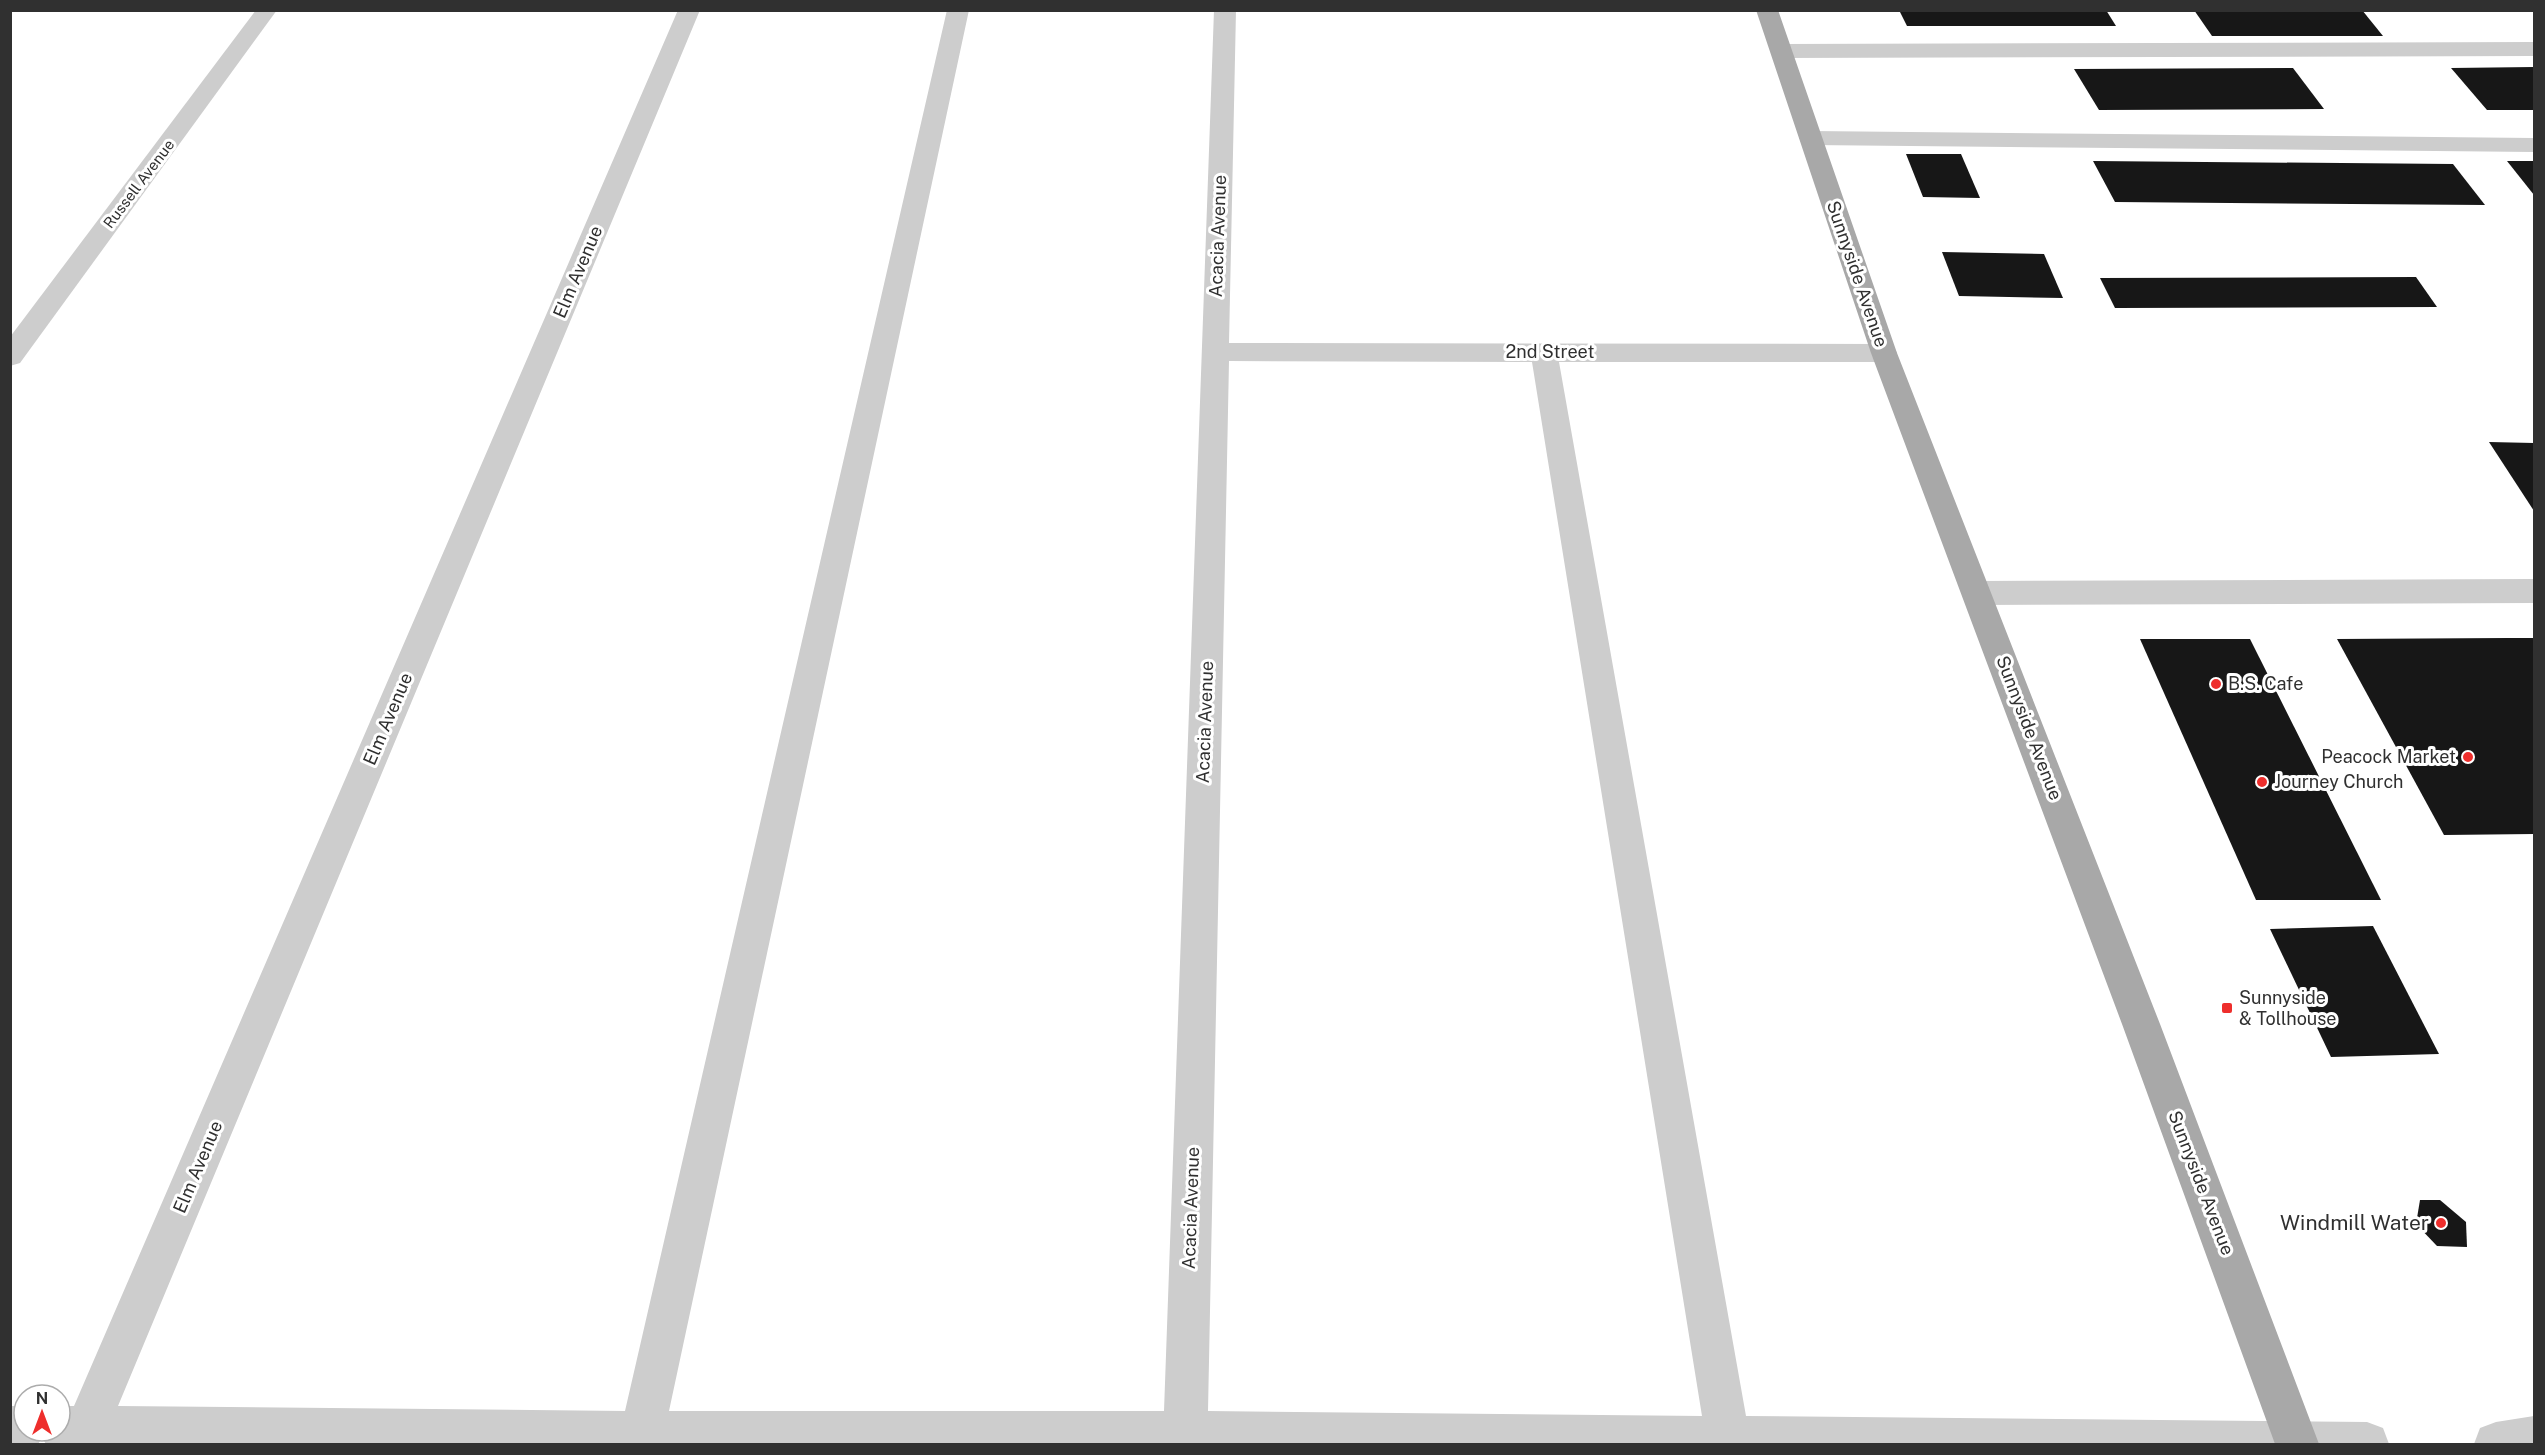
<svg xmlns="http://www.w3.org/2000/svg" width="2545" height="1455" font-family="'Public Sans',sans-serif">
<style>
.building{fill:#171717}
.lines{fill:none;stroke-linecap:round;stroke-linejoin:round}
.minor{fill:#cdcdcd;fill-rule:evenodd}
.major{fill:#a8a8a8;fill-rule:evenodd}
.poi-dot{fill:#ee2e2c;stroke:#fff;stroke-width:2}
.labels{text-anchor:middle;stroke-width:6;stroke-linejoin:round;paint-order:stroke}
.far-street-label{font-size:15px;fill:#303030;stroke:#fff}
.street-label{font-size:18px;fill:#303030;stroke:#fff}
.poi-label{font-size:18px;fill:#303030;stroke:#fff;text-anchor:start}
.near-poi-label{font-size:21px;fill:#303030;stroke:#fff;text-anchor:end}
</style>
<rect width="100%" height="100%" fill="#fff"/>
<!-- building -->
<g class="building">
<path d="M1899,10H2106L2116,26H1907Z"/>
<path d="M2194,10H2362L2383,36H2212Z"/>
<path d="M2534,67V110H2487L2451,68Z"/>
<path d="M2293,68L2324,109L2099,110L2074,69Z"/>
<path d="M1906,154H1961L1980,198L1923,197Z"/>
<path d="M2093,161L2453,164L2485,205L2115,202Z"/>
<path d="M2507,161H2534V195Z"/>
<path d="M1942,252L2044,254L2063,298L1959,296Z"/>
<path d="M2416,277L2437,307L2115,308L2100,278Z"/>
<path d="M2489,442L2534,443V511Z"/>
<path d="M2507,638H2534V834L2444,835L2337,639Z"/>
<path d="M2140,639H2250L2381,900H2256Z"/>
<path d="M2373,926L2439,1054L2331,1057L2270,929Z"/>
<path d="M2420,1200H2440L2466,1222L2467,1247L2437,1246L2416,1224Z"/>
</g>
<g class="lines">
<!-- minor -->
<g class="minor">
<path d="M256,10H277L20,363L10,366V337Z"/>
<path d="M678,10H700L118,1406L625,1411L947,10H969L669,1411H1164L1214,10H1236L1229,343L1884,344L1894,347L1897,353L1894,359L1884,362H1559L1746,1416L2367,1422L2383,1428L2389,1444H46L42,1438L38,1444H10V1406H24V1431H60V1406H74ZM1229,361L1532,362L1702,1416L1208,1411Z"/>
<path d="M2534,42V56L1781,58L1773,56L1770,51L1773,46L1781,44Z"/>
<path d="M1811,131L2534,138V152L1811,145L1803,143L1799,138L1803,133Z"/>
<path d="M2534,579V603L1978,605L1967,601L1963,593L1967,585L1978,581Z"/>
<path d="M2534,1416V1444H2474L2480,1428L2496,1422Z"/>
</g>
<!-- major -->
<path class="major" d="M1756,10H1778L1897,353L2160,1024L2319,1444H2275L2122,1024L1871,353Z"/>
</g>
<!-- markers -->
<g class="poi-dot">
<circle cx="2216" cy="684" r="6"/>
<circle cx="2468" cy="757" r="6"/>
<circle cx="2262" cy="782" r="6"/>
<rect x="2221" y="1002" width="12" height="12" rx="3"/>
<circle cx="2441" cy="1223" r="6"/>
</g>
<g class="labels">
<!-- far-street labels -->
<g class="far-street-label">
<text transform="translate(139 184) rotate(-53)" y="5">Russell Avenue</text>
</g>
<!-- street labels -->
<g class="street-label">
<text transform="translate(1218 236) rotate(-88)" y="6">Acacia Avenue</text>
<text transform="translate(578 272) rotate(-67)" y="6">Elm Avenue</text>
<text transform="translate(1857 274) rotate(71)" y="6">Sunnyside Avenue</text>
<text x="1550" y="358">2nd Street</text>
<text transform="translate(388 719) rotate(-67)" y="6">Elm Avenue</text>
<text transform="translate(1205 722) rotate(-88)" y="6">Acacia Avenue</text>
<text transform="translate(2029 728) rotate(69)" y="6">Sunnyside Avenue</text>
<text transform="translate(198 1167) rotate(-67)" y="6">Elm Avenue</text>
<text transform="translate(2201 1183) rotate(69)" y="6">Sunnyside Avenue</text>
<text transform="translate(1191 1208) rotate(-88)" y="6">Acacia Avenue</text>
</g>
<!-- poi labels -->
<g class="poi-label">
<text x="2228" y="690">B.S. Cafe</text>
<text x="2456" y="763" text-anchor="end">Peacock Market</text>
<text x="2274" y="788">Journey Church</text>
<text x="2239" y="1004">Sunnyside<tspan x="2239" dy="21">&amp; Tollhouse</tspan></text>
</g>
<!-- near-poi labels -->
<g class="near-poi-label">
<text x="2429" y="1230">Windmill Water</text>
</g>
</g>
<!-- border -->
<rect width="2545" height="1455" fill="none" stroke="#303030" stroke-width="24"/>
<!-- north arrow -->
<g transform="translate(42 1413)"><circle r="28" fill="#ffffff" stroke="#acacac" stroke-width="1.5"/>
<path d="M0-4.5L10 22L0 15L-10 22Z" fill="#ee2e2c"/>
<text y="-9" font-size="16" font-weight="bold" text-anchor="middle" fill="#303030">N</text>
</g>
</svg>
